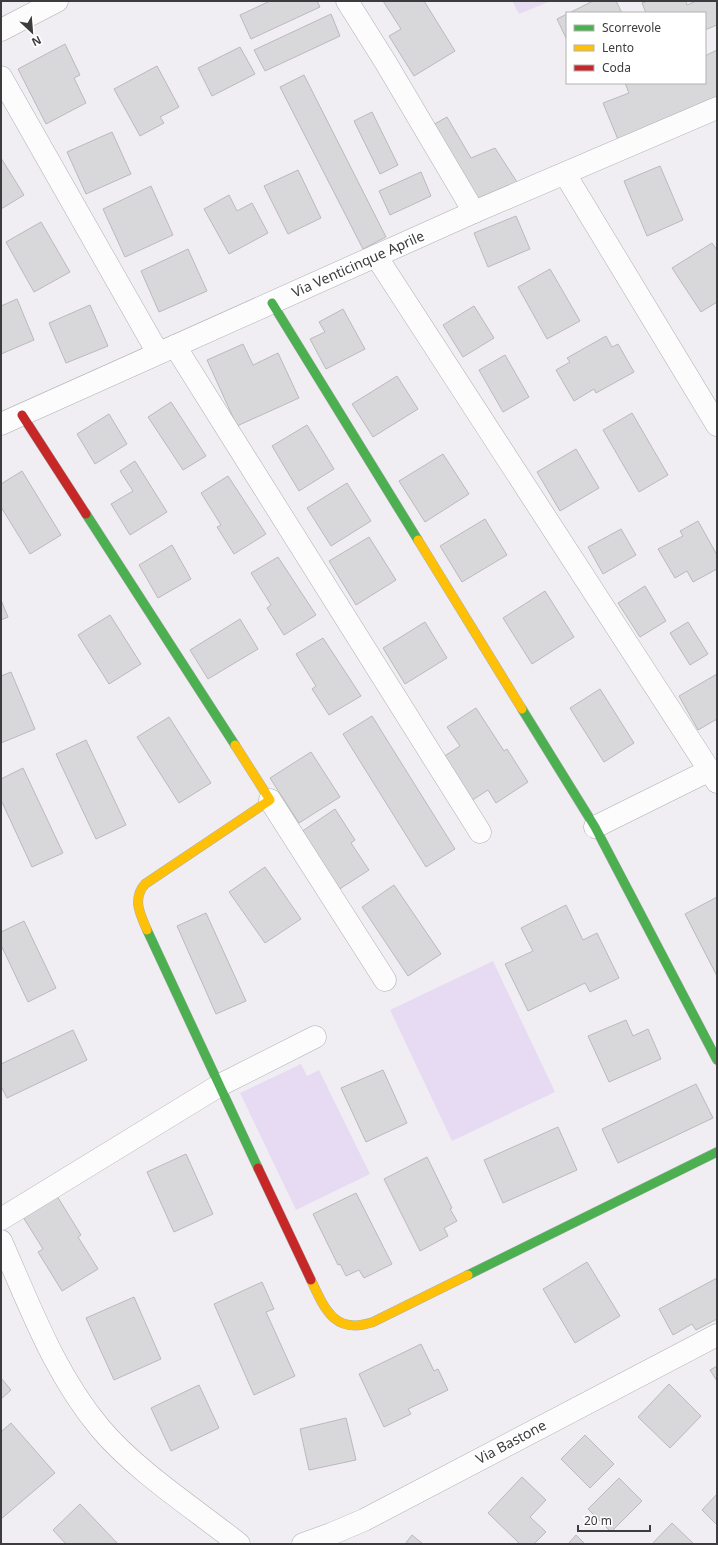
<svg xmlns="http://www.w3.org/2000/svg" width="718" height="1545" font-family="'Noto Sans',sans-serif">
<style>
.green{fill:#e7dbf4}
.building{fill:#d8d7da;stroke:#bbb9bd}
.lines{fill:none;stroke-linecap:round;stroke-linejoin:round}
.street-casing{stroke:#afaeb1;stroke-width:23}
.fast-casing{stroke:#afaeb1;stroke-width:10}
.slow-casing{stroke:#afaeb1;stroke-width:10}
.jam-casing{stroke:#afaeb1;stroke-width:10}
.street{stroke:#fdfcfd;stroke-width:22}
.fast{stroke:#4caf50;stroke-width:9}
.slow{stroke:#ffc107;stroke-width:9}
.jam{stroke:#c62828;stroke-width:9}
.labels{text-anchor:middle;stroke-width:3;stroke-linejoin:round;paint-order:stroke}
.street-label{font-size:14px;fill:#3c3b3e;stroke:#fff}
</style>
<rect width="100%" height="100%" fill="#f0eef2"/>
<!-- green -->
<g class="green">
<path d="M512,1H551L519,14Z"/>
<path d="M493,961L555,1092L452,1141L390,1010Z"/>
<path d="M301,1064L307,1076L319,1070L370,1174L296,1210L240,1093Z"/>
</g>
<!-- building -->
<g class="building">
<path d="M270,1H317L320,7L251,39L240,15Z"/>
<path d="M383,1H424L455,51L414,76L389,36L401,29Z"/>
<path d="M593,1H616L622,13H569Z"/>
<path d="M648,1H686L687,5L696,1H717V25L705,30V13H646L642,3Z"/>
<path d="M331,14L340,36L265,71L254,50Z"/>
<path d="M567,14V40L557,19Z"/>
<path d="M65,44L80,75L74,78L86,103L46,124L18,69Z"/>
<path d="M240,47L255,74L212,96L198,68Z"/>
<path d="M717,50V101L619,142L603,103L629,93L625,83H705V56Z"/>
<path d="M157,66L179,107L160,117L164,123L140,136L114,89Z"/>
<path d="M304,75L386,237L363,249L280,87Z"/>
<path d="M372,112L398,165L380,174L354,121Z"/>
<path d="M447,117L471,158L495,148L517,182L474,203L431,126Z"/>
<path d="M112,132L131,174L86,194L67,152Z"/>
<path d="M1,158L24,195L1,209Z"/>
<path d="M660,166L683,220L647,236L624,181Z"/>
<path d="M298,170L321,218L288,234L264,186Z"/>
<path d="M421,172L431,196L390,215L379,191Z"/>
<path d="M151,186L173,235L125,257L103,209Z"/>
<path d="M229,195L237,211L252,203L268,233L229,254L204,209Z"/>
<path d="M516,216L530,249L488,267L474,233Z"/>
<path d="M41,222L70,272L34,292L6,242Z"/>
<path d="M712,243L717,250V302L701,312L672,268Z"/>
<path d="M188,249L207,291L159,312L141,271Z"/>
<path d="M550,269L580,321L547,339L518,287Z"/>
<path d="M17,299L34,340L1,354V306Z"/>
<path d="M90,305L108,346L66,363L49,323Z"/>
<path d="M474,306L494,338L463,357L443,325Z"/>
<path d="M343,309L365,349L326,369L310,339L325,332L319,322Z"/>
<path d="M606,336L612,347L618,344L634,372L596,393L594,389L574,401L556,370L570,362L567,358Z"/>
<path d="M243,344L253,365L278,353L299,398L237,426L207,360Z"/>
<path d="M505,355L529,397L503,412L479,370Z"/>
<path d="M397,376L418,409L373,437L352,404Z"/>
<path d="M171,402L206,456L183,470L148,417Z"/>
<path d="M632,413L668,475L639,492L603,430Z"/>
<path d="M109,414L127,444L95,464L77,434Z"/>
<path d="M307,425L334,469L299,491L272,446Z"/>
<path d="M576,449L599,488L560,511L537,472Z"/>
<path d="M443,454L469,494L425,522L399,481Z"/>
<path d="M135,461L167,512L130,535L111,504L133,491L120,471Z"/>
<path d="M22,471L61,535L30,554L1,507V484Z"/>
<path d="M228,476L266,534L234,554L217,527L221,525L201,493Z"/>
<path d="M347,483L371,521L331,546L307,508Z"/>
<path d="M485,519L507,555L462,582L440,546Z"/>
<path d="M698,521L717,555V569L693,582L687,571L675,578L658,549L683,536L680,531Z"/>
<path d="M621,529L636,555L603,574L588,547Z"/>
<path d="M369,537L396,580L356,605L329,561Z"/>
<path d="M172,545L191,579L158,598L139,565Z"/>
<path d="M278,557L316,615L284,635L267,608L271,605L251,573Z"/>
<path d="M645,586L666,621L640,637L618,603Z"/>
<path d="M545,591L574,637L532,664L503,618Z"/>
<path d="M1,600L8,617L1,620Z"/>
<path d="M110,615L141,664L109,684L78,635Z"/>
<path d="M240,619L258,649L208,679L190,650Z"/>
<path d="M425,622L447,658L405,684L383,648Z"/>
<path d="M688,622L708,654L690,665L670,633Z"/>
<path d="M323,638L361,696L329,715L312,689L316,686L296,654Z"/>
<path d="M11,672L35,729L1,743V676Z"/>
<path d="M717,674V719L698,730L679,696Z"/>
<path d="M600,689L634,743L604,762L570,708Z"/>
<path d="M476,708L504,751L507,749L528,782L496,803L488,790L471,801L443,757L460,746L447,727Z"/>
<path d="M372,716L455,849L426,867L343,734Z"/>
<path d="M169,717L211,783L179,803L137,737Z"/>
<path d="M86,740L126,825L96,839L56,754Z"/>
<path d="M311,752L340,797L299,823L270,778Z"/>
<path d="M23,768L63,853L32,867L1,800V779Z"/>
<path d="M335,809L355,840L351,843L369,870L335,892L298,834Z"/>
<path d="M265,867L301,919L265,943L229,892Z"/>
<path d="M394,885L441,954L408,976L362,907Z"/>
<path d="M717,897V976L685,914Z"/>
<path d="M566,905L583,940L597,933L619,978L590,992L585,983L528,1011L505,964L533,951L521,928Z"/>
<path d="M206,913L246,1001L216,1014L177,926Z"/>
<path d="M24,921L56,988L28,1002L1,945V932Z"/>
<path d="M626,1020L633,1036L648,1029L661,1059L609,1082L588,1036Z"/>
<path d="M73,1030L87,1060L7,1098L1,1086V1064Z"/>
<path d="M383,1070L407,1123L366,1142L341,1088Z"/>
<path d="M696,1084L713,1118L618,1163L602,1129Z"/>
<path d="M558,1127L577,1170L503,1203L484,1160Z"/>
<path d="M186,1154L213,1214L174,1232L147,1172Z"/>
<path d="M427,1157L452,1208L450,1209L457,1221L444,1228L448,1236L420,1251L384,1179Z"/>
<path d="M356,1193L392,1264L364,1278L359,1270L346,1276L340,1264L338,1265L313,1214Z"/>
<path d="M57,1196L81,1235L78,1237L98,1269L62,1291L38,1252L43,1249L23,1217Z"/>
<path d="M587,1262L620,1316L575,1343L543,1289Z"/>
<path d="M717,1278V1319L696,1330L692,1324L673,1335L659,1309Z"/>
<path d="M262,1282L274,1309L266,1312L295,1376L254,1395L214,1304Z"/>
<path d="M134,1297L161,1359L114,1380L86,1318Z"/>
<path d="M421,1344L434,1371L438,1369L448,1390L408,1409L411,1414L384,1427L359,1374Z"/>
<path d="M717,1366V1381L710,1370Z"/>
<path d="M1,1378L11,1390L1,1399Z"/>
<path d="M669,1384L701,1416L670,1448L638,1417Z"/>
<path d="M199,1385L219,1428L171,1451L151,1408Z"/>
<path d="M346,1418L356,1460L309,1470L300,1429Z"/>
<path d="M11,1423L55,1473L1,1519V1432Z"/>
<path d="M585,1435L614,1464L590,1488L561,1459Z"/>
<path d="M522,1477L546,1500L530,1517L546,1532L534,1544H520L488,1513Z"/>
<path d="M619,1478L642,1501L611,1532L588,1509Z"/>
<path d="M717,1494V1525L702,1510Z"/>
<path d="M80,1504L118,1544H66L53,1530Z"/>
<path d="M672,1523L694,1544H652Z"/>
<path d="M412,1535L423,1544H405Z"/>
<path d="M576,1535L585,1544H568Z"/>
</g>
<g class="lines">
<!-- street casing -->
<g class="street-casing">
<g id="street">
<path d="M347,1L386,63L474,212"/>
<path d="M1,30L57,1"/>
<path d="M1,77L158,353"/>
<path d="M565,174L717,425"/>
<path d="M376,256L717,782"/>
<path d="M175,346L480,832"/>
<path d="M1,424L474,212L717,108"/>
<path d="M270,800L385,980"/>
<path d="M595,827L710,770"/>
<path d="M1,1219L220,1085L315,1037"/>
<path d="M1,1241C30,1306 54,1373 100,1428C136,1471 195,1509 239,1544"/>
<path d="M303,1544L331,1534L364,1520L717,1335"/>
</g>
</g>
<!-- fast casing -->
<g class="fast-casing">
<g id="fast">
<path d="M272,303L418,540"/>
<path d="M86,514L235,745"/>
<path d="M522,709L595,827L717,1060"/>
<path d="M147,930L258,1168"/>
<path d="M468,1275L717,1152"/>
</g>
</g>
<!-- slow casing -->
<g class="slow-casing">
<g id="slow">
<path d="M418,540L522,709"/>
<path d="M147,930C140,914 132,899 145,884L270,800L235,745"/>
<path d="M311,1280C325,1310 335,1335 373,1322L468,1275"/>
</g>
</g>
<!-- jam casing -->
<g class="jam-casing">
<g id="jam">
<path d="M22,415L86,514"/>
<path d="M258,1168L311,1280"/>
</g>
</g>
<!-- street -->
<use href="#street" class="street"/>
<!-- fast -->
<use href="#fast" class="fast"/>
<!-- slow -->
<use href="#slow" class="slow"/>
<!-- jam -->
<use href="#jam" class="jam"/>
</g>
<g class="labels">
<!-- street labels -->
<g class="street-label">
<text transform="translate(358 264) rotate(-24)" y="5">Via Venticinque Aprile</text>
<text transform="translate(511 1442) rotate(-28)" y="5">Via Bastone</text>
</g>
</g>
<!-- border -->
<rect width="718" height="1545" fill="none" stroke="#3c3b3e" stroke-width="4"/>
<!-- legend -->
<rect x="566" y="12" width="140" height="72" fill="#ffffff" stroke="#b1b1b2"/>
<rect x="574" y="25" width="20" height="6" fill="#4caf50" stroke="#b1b1b2"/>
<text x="602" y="32" font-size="12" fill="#3c3b3e">Scorrevole</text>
<rect x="574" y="45" width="20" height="6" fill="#ffc107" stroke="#b1b1b2"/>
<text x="602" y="52" font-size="12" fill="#3c3b3e">Lento</text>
<rect x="574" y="65" width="20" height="6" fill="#c62828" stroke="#b1b1b2"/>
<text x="602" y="72" font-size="12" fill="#3c3b3e">Coda</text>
<!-- north arrow -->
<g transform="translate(32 32) rotate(154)" stroke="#ffffff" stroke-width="3" paint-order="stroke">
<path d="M0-3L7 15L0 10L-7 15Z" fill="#3c3b3e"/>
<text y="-6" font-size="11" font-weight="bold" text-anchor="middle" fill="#3c3b3e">N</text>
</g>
<!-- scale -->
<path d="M578 1525v6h72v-6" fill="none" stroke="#3c3b3e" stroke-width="2"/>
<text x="584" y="1525" font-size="12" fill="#3c3b3e" stroke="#ffffff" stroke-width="3" paint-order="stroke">20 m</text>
</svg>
